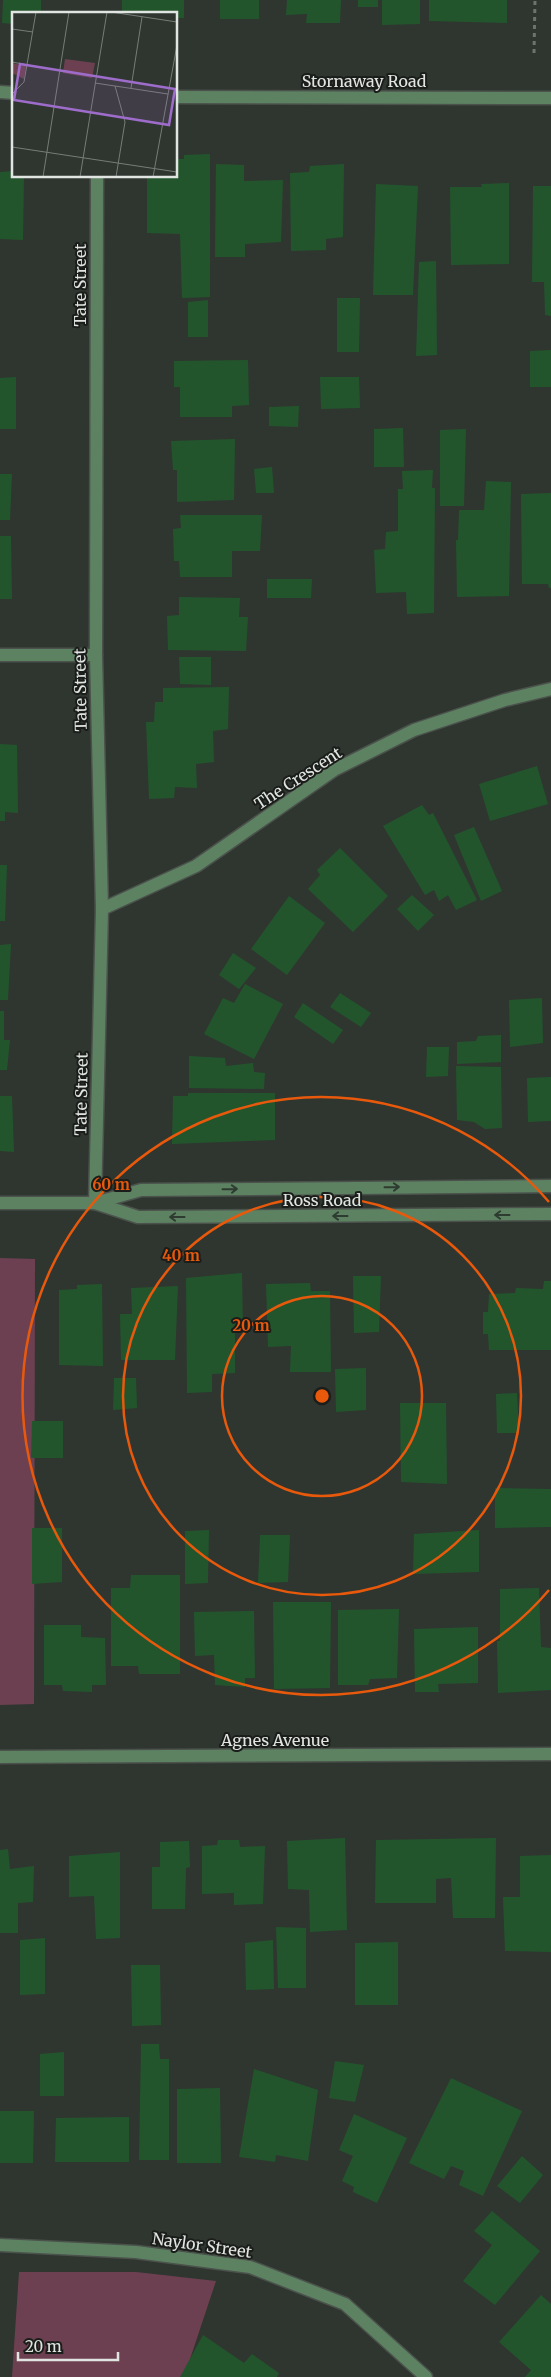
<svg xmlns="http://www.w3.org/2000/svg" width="551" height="2377" font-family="Merriweather,serif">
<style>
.green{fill:#6c4051}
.building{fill:#23552d}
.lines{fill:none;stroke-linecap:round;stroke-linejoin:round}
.minor-casing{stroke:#4b524c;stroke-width:15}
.path{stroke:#6d746e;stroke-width:3;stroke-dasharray:4 4;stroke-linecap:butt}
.minor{stroke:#5d8262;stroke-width:12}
.oneway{stroke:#2e3b30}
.ring{fill:none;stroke:#e8590c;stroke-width:2.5}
.labels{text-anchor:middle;stroke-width:4;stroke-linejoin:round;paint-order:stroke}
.street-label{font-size:16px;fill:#e0e5e1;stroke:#1a1d1a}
.inset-road{fill:none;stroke:#767c77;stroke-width:1}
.view{fill:#9e6dcb;fill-opacity:0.15;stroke:#9e6dcb;stroke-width:2.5}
.inset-edge{fill:none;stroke:#e0e5e1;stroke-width:2.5}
.centre{fill:#e8590c;stroke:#1a1d1a;stroke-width:2.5}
.ring-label{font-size:15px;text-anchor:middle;font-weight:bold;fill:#e8590c;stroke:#1a1d1a;stroke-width:4;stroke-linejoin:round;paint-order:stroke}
</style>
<rect width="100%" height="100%" fill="#2f3630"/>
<!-- green -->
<g class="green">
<path d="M0,1258L35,1259L34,1704L0,1705Z"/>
<path d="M19,2272H136L216,2281L184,2377H12Z"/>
</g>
<!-- building -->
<g class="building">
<path d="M3,0H41V14H14V24L2,23Z"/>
<path d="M122,0H184V18H176V14H122Z"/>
<rect x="220" y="0" width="39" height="19"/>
<path d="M287,0H341L340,23H306L307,14L286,15Z"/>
<rect x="358" y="0" width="20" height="7"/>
<path d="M382,0H420V24L382,25Z"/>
<path d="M429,0H507V23L429,21Z"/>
<path d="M210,154V297L182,298L180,234L147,233V176H176V159H184V155Z"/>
<path d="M216,164L244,165V181L283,180L281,242L245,244V257H215Z"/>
<path d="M344,164L343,237L326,239V250L291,251L290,173L309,172L310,166Z"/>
<path d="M14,171V176H24L23,240L0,239V172Z"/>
<path d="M509,183V264L451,265L450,187H482L481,184Z"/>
<path d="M376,184L418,186L413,295H373Z"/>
<path d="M533,186H551V316L545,315L544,282H532Z"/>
<path d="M436,261L437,355L416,356L419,262Z"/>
<path d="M337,298H360L359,352H337Z"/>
<path d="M208,300V337H188V302Z"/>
<path d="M551,350V387H530V351Z"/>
<path d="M248,360L249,405L232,406V417H180V387H174V361Z"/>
<path d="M16,377V429H0V378Z"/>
<path d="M320,377H359L360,408L321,409Z"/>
<path d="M299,406L298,427L269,426V407Z"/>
<path d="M403,428L404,467H374V429Z"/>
<path d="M466,429L464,506H440V430Z"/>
<path d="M235,439L234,500L177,502V470H173L171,441Z"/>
<path d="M272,467L274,493H256L254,469Z"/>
<path d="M433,470L432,488H435L434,613L407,614L406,592L376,593L374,550L385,549L386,532L398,531V489H403L402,471Z"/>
<path d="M0,474H12L10,520H0Z"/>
<path d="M486,481L511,482L509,596L457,597L456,540H458L459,510H484Z"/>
<path d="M551,493V588H549L548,584H522L521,494Z"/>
<path d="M180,515H262L260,551H232V577H180L179,561H174L173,529L181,528Z"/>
<path d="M0,536H11L12,599H0Z"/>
<path d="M267,579H312L311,598H267Z"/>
<path d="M179,597L240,598L239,617H248L246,651L168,650L167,616L179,615Z"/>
<path d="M179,657H211V685L180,684Z"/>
<path d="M229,687L228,729L213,731L214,762L196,764L197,788L175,787L174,798L149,799L146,722H154L155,702H163V688Z"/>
<path d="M0,744L17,745L18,813L5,812V821H0Z"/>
<path d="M537,766L548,804L490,821L479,784Z"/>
<path d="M422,805L429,815L433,813L477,900L456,910L448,895L439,901L434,890L425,895L383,826Z"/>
<path d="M474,827L502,891L481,901L454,835Z"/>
<path d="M340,848L388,896L353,932L308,889L320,875L317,870Z"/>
<path d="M0,865H7L5,921H0Z"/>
<path d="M412,895L434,915L418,931L397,909Z"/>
<path d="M289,896L325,923L287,975L251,949Z"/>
<path d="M11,944L8,1000H0V945Z"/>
<path d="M233,953L256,968L239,989L219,975Z"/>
<path d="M245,984L283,1004L254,1059L204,1034L223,998L234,1003Z"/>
<path d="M340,993L371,1013L361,1027L330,1007Z"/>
<path d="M542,998L543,1043L510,1047L509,1000Z"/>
<path d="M303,1003L343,1030L333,1044L294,1017Z"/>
<path d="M0,1011H4V1040H10L7,1070H0Z"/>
<path d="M501,1035V1062L457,1064V1042L476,1041L478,1036Z"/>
<path d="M427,1047H449L448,1076L426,1077Z"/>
<path d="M189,1056L225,1058L226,1066L253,1063L254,1072L265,1073L264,1089L189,1088Z"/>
<path d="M456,1066L501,1067L502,1128L485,1129L474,1122L457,1120Z"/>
<path d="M551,1077V1121L528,1122L527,1078Z"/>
<path d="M188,1093H275V1140L172,1144L173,1096H188Z"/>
<path d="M0,1096H12L14,1152L0,1151Z"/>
<path d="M242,1273L243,1330L235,1331V1373L212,1374V1392L187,1393L186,1278Z"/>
<path d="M353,1276H381L379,1332L354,1333Z"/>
<path d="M544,1281H551V1350H489L488,1334H483V1312H488L489,1294L515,1293L516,1288L543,1289Z"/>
<path d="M310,1283L311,1291H330L331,1372H290L291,1346L268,1347L266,1284Z"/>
<path d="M102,1284L103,1366L59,1365V1290L77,1289V1285Z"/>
<path d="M178,1286L175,1360H121L120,1314H132L131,1288Z"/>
<path d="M366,1368V1410L336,1412L335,1369Z"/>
<path d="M114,1378H136L137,1408L113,1410Z"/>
<path d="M517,1393L519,1433H497L496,1394Z"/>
<path d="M400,1403H446L447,1484L401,1482Z"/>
<path d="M32,1421H63V1458H31Z"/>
<path d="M495,1488L551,1489V1527L495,1528Z"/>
<path d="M32,1528H62V1582L32,1584Z"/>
<path d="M209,1530L208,1583L185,1584V1531Z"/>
<path d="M479,1530V1572L413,1574L414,1534Z"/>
<path d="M260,1535H290L288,1582L258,1583Z"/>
<path d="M131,1575H180V1674H139L138,1666H111V1588H130Z"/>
<path d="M539,1588L541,1647L551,1648V1690L498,1693L497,1641H500V1589Z"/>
<path d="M273,1602H331L330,1688L274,1689Z"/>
<path d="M399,1609L397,1678L370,1679L368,1685H338V1610Z"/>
<path d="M254,1611L255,1678H245V1687L215,1685L214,1655L195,1656L194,1612Z"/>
<path d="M44,1625H81V1637L105,1638L106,1685H92V1692L63,1691L62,1685H44Z"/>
<path d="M478,1627V1683L438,1684L439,1692H415L414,1629Z"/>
<path d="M345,1838L347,1930L310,1932L309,1890L288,1889L287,1841Z"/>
<path d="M496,1838L495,1918H453L451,1878L436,1879V1903H375L376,1840Z"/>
<path d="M218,1840H239L240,1847L265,1846L263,1904L234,1905V1893L202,1894V1846L217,1845Z"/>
<path d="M189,1841L190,1867L186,1868L185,1909H152V1867H160V1842Z"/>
<path d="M8,1849L10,1869L34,1866L33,1902L18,1903V1933H0V1850Z"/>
<path d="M120,1852V1938L96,1939L94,1896L69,1897V1856Z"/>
<path d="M551,1855V1952L505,1951L503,1897H520V1856Z"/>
<path d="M276,1927L306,1928V1988H278Z"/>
<path d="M45,1938V1994L20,1995V1940Z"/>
<path d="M273,1940L274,1989L246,1990L245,1943Z"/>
<path d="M398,1942V2005H355V1943Z"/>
<path d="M131,1965H160L161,2025L132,2026Z"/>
<path d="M141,2044H159L160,2059H169V2160H139Z"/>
<path d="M64,2052V2096H40V2054Z"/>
<path d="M335,2061L364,2065L355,2102L329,2098Z"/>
<path d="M254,2069L318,2090L308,2161L276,2155L275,2162L239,2157Z"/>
<path d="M451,2078L522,2111L483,2196L459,2185L464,2171L451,2166L444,2179L409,2163Z"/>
<path d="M220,2088L221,2163H177V2089Z"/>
<path d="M0,2111H34L33,2163H0Z"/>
<path d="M354,2114L407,2138L377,2203L353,2192L354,2187L342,2181L353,2156L339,2150Z"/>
<path d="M129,2117V2162H55L56,2118Z"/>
<path d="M522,2156L543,2175L520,2203L497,2186Z"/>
<path d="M492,2211L540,2251L495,2305L463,2281L492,2245L474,2231Z"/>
<path d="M541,2295L551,2304V2377H525L531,2370L499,2342Z"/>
<path d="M203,2335L244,2363L252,2354L279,2373L277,2377H180Z"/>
</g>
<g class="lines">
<!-- minor casing -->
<g class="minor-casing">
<g id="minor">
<path d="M0,92L14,93"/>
<path d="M176,97L551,98"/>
<path d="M0,655H96"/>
<path d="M102,909L196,866L334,770L414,730L505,700L551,689"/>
<path d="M0,1203H95L141,1190L551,1186"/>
<path d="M95,1203L102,909L96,655L97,176"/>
<path d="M95,1203L138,1217L551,1214"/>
<path d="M0,1757L551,1754"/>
<path d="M0,2245L136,2252L250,2267L345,2304L426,2377"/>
</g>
</g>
<!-- path -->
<path class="path" d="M534,53L535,0"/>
<!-- minor -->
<use href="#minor" class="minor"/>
</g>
<!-- one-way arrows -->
<defs><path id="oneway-shaft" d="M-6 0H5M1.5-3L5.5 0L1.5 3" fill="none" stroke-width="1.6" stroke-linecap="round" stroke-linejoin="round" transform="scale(1.25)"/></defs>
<g class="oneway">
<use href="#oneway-shaft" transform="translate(392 1187) rotate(-1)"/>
<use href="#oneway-shaft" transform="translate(230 1189) rotate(-1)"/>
<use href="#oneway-shaft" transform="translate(502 1215) rotate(180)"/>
<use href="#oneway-shaft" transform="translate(340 1216) rotate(180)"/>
<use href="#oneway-shaft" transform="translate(177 1217) rotate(180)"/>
</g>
<!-- distance rings -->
<g class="ring">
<circle cx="322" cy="1396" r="100"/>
<circle cx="322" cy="1396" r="199"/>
<path d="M549 1590A299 299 0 1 1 549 1202"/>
</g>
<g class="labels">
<!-- street labels -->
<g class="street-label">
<text x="364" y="87">Stornaway Road</text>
<text transform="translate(80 285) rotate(-90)" y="6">Tate Street</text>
<text transform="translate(80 690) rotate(-91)" y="6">Tate Street</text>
<text transform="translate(298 778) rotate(-33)" y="6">The Crescent</text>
<text transform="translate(81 1094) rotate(-89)" y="6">Tate Street</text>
<text x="322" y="1206">Ross Road</text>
<text x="275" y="1746">Agnes Avenue</text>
<text transform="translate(202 2245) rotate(8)" y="6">Naylor Street</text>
</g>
</g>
<!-- overview -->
<g transform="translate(12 12)">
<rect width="165" height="165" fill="#2f3630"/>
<path d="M53,47L83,51L80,66L51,61ZM0,51L14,54L12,67L0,61Z" fill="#6c4051"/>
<path class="inset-road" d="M99,0L165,10M0,17L21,20M0,50L16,53M83,71L156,82M103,74L113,110L104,165M119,76L130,5M0,82L12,70L24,0M0,135L165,160M31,165L57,0M68,165L95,0M141,165L165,33"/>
<path class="view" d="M8,52L163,77L157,113L2,88Z"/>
<rect width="165" height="165" class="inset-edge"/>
</g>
<circle cx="322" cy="1396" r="8" class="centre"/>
<g class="ring-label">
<text x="111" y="1190">60 m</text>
<text x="181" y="1261">40 m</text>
<text x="251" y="1331">20 m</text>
</g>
<!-- scale -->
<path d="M18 2352v8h100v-8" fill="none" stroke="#e0e5e1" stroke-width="2.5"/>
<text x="25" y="2352" font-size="15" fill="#e0e5e1" stroke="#1a1d1a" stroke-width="4" paint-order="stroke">20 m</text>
</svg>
